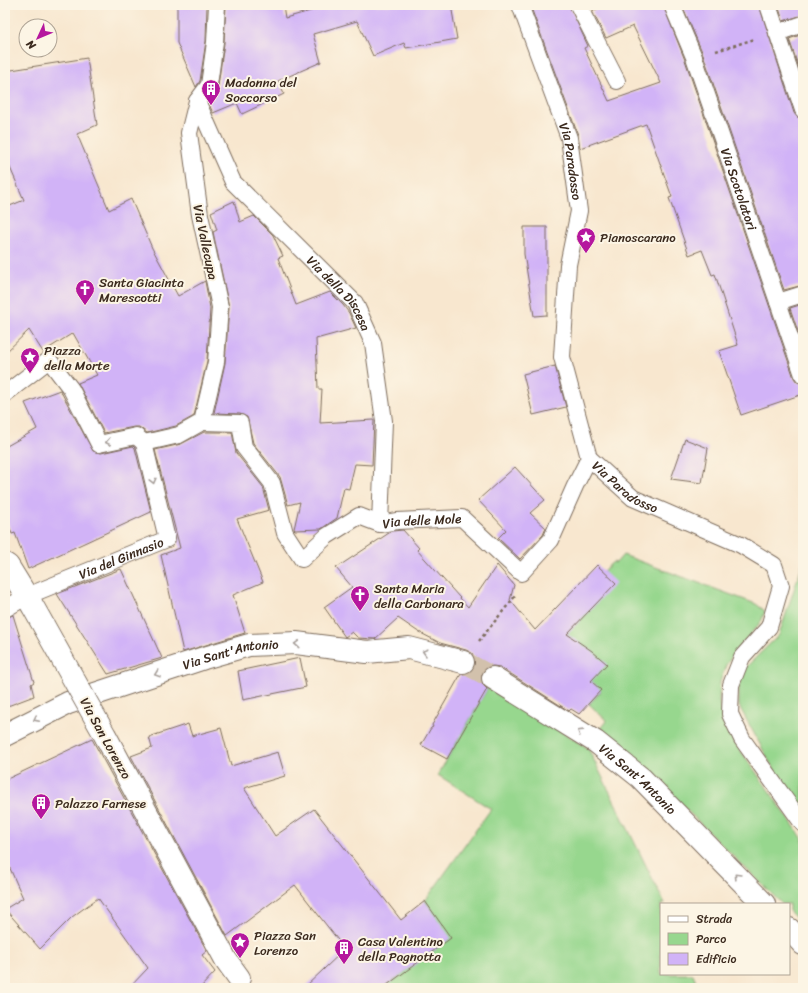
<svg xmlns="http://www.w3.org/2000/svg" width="808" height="993" font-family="Sriracha,sans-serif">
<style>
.green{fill:#97d78e;stroke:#698056}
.building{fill:#d1b3f7}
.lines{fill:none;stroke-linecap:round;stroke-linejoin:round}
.street-tunnel{stroke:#d2c1ac;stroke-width:22;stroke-dasharray:22 11;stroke-linecap:butt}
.lane-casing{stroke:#7d6c5c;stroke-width:18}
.street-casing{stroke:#7d6c5c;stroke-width:24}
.path{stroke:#7d6c5c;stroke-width:2.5;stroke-dasharray:3 3;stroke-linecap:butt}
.lane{stroke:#fff;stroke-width:16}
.street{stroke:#fff;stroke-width:22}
.street-bridge-casing{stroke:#7d6c5c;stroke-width:24;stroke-linecap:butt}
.street-bridge{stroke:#fff;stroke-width:22}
.oneway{stroke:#a79f9a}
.labels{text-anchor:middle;stroke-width:4;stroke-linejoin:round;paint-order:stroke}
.poi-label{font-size:13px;fill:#3b2a1e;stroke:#fcf5e5;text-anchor:start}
.street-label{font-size:13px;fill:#3b2a1e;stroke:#fcf5e5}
</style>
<rect width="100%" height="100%" fill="#fcf5e5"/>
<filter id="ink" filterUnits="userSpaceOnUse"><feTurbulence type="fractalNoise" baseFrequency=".025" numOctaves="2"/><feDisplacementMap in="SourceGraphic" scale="8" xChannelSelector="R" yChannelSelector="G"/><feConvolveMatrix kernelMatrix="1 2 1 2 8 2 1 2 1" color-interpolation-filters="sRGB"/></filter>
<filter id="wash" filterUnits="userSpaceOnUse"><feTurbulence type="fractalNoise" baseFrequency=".012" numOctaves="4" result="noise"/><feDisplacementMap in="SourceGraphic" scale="16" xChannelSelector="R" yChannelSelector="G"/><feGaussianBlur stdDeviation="0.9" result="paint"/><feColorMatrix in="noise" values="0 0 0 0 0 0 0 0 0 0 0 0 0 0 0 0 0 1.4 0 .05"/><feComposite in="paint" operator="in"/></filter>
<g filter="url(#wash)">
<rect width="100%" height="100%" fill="#f8e7cf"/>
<!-- green -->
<g class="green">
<path d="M623,555L756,604L765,611L761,622L737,649L726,665L720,682L719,701L722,718L736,744L803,839V925L789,911V904H782L641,765L600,730L607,721L589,704L601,691L591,681L567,634L615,583L603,571L613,562L616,563Z"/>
<path d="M803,562V810L774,770L739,706V683L745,668L779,635Z"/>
<path d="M488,687L588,748L665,904H661V974H693L699,988H383L450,938L425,901L491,809L438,775Z"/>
</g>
<g id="blocks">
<!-- building -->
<g class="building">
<path d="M177,5H207L206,41L200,81L196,87L177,43Z"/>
<path d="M226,5H283L285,18L332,5H451L457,39L406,48L404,43L373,56L357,21L313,34L321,62L278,81L284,94L242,114L237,103L213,113L208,102L218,86L224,43Z"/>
<path d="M530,5H569L588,46L584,48L609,101L661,83L633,26L606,38L592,11L606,5H663L685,60L794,378L797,382L803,384V394L741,415L719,351L738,345L715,274L712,275L702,250L689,255L669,198L672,197L646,124L580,148L578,135Z"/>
<path d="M682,5H759L794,113L797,117L803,119V285L784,290L703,54Z"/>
<path d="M778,5H803V15L783,21Z"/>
<path d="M803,34V80L789,39Z"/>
<path d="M87,58L97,125L77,134L109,210L131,199L152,248L178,296L205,281L210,308L207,361L194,416L176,426L147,433L139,427H134L104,433L78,383L97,375L73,333L43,352L29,330L5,353V208L24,200L5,156V71Z"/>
<path d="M234,201L240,222L254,216L273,235L283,256L278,258L296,305L330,292L343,305L349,313L356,328L316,339L318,389H322L320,423L374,420L372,465L355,464L349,489L344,488L337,518L321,529L295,530L294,529L300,502L288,505L280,477L253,443L247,417L240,414L214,413L225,363L229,307L213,232L217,230L211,212Z"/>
<path d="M524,227H547V315L534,316L524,254Z"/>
<path d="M803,304V346L790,308Z"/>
<path d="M555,366L566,407L533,415L523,374Z"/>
<path d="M60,390L93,451L101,453L133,446L135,448L151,512L28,569L15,533L12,534L5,516V447L37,429L25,403Z"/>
<path d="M204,432H232L236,453L263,487L269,510L237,519L263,582L233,595L245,633L183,652L161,555L180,548L155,450L181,444Z"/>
<path d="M685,439L708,448L702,483L671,479Z"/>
<path d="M515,467L545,500L530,513L546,528L543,535L520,559L498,538L506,530L478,500Z"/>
<path d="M403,530L419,548L417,550L468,607L497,565L514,585L510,600L535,630L597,565L616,583L567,634L592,651L607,664L591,681L601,690L579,714L571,709L569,711L500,667L493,666L487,667L482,672L481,677L482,684L487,689L447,759L421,745L431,728L433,727L432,725L461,674H467L472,671L475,666V659L472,653L466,650L440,643L417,631L398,618L375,639L358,638L352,632L345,637L324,607L352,587L336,568L392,531Z"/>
<path d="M121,569L162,658L108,674L57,594Z"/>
<path d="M13,615L34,682L31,684L34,696L5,707V618Z"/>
<path d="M300,658L306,687L243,700L238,671Z"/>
<path d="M188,724L192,736L221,728L231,766L278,752L285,776L244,788L275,836L314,809L401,920L425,901L451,938L383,988H304L345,949L295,885L227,936L131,756L152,748L149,737Z"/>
<path d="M92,739L207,951L202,955L215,972L200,988H129L148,968L98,898L72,917L40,949L5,909L23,898L5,857V780Z"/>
</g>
</g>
</g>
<g filter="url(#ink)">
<use href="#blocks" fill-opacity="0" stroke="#7d6c5c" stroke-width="1"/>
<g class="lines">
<!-- street-tunnel -->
<path class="street-tunnel" d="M467,664L493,678"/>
<!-- lane casing -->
<g class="lane-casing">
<g id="lane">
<path id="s1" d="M520,5L569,138L579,211L568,265L562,357L589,458L633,498L741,545L774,565L781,586L769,627L742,657L731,685L730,714L742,739L803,824"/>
<path d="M578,5L617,81"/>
<path id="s2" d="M672,5L694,57L803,375"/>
<path d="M768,5L803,110"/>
<path d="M777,33L803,24"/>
<path id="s3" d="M197,101L233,182L355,303L373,343L384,421L380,524"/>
<path d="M778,302L803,294"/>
<path d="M5,394L49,360L71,389L99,444L136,436L144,443"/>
<path id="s4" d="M202,422L240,423L244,447L272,483L285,533L302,559L327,536L359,516L380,524L397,521L462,518L521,573L551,540L575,486L589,458"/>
<path d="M144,443L179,435L202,422L216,362L220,307L200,215L189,133L197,101L209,85L215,42L217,5"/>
<path id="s5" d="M5,609L27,596L167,539L144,443"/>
</g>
</g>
<!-- street casing -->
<g class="street-casing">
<g id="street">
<path d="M5,564L8,566L32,605"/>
<path id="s6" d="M493,678L596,742L641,778L764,904"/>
<path id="s7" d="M5,735L68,703L204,658L249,645L296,643L367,652L409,648L463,662"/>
<path d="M106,737L226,960L239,978"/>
<path d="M789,929L803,944"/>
</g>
</g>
<!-- path -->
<g class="path">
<path d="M716,51L755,39"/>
<path d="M479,641L516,595"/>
</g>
<!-- lane -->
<use href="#lane" class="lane"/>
<!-- street -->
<use href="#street" class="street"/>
<!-- street-bridge casing -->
<g class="street-bridge-casing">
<path id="street-bridge" d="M32,605L106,737"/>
</g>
<!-- street-bridge -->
<use href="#street-bridge" class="street-bridge"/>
</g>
<!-- one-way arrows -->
<defs><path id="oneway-chevron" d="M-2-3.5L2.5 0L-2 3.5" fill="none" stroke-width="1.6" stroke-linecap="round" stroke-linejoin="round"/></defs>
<g class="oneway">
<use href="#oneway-chevron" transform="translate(108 442) rotate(169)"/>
<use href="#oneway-chevron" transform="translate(153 481) rotate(76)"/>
<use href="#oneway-chevron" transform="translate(297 644) rotate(-177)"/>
<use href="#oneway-chevron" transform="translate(425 652) rotate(-165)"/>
<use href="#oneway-chevron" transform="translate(157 674) rotate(161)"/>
<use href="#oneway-chevron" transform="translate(36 719) rotate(153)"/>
<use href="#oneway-chevron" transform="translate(580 732) rotate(-148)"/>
<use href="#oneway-chevron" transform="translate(737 876) rotate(-134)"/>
</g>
</g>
<!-- icons -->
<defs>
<g id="building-pin" transform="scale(1)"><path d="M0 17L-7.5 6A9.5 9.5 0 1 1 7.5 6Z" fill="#b5179e" stroke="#fcf5e5"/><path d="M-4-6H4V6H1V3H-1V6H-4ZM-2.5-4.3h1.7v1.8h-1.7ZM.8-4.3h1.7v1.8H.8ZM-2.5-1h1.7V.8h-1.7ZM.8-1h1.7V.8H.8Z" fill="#fff"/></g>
<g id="sight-pin" transform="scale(1)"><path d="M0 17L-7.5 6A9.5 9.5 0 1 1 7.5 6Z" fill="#b5179e" stroke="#fcf5e5"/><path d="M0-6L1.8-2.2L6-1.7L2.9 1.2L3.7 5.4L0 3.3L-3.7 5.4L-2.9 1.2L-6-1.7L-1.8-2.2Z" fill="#fff"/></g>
<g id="church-pin" transform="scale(1)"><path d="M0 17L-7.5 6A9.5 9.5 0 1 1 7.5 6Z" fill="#b5179e" stroke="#fcf5e5"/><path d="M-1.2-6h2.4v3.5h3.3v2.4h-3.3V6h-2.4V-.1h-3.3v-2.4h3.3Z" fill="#fff"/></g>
</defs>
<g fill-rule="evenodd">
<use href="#building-pin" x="211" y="89"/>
<use href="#sight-pin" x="586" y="237"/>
<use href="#church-pin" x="85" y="289"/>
<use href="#sight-pin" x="30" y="357"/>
<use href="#church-pin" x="360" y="595"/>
<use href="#building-pin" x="41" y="803"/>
<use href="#sight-pin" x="240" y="942"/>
<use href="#building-pin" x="344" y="948"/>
</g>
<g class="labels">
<!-- poi labels -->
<g class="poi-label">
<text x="225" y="87">Madonna del<tspan x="225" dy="15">Soccorso</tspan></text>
<text x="600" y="242">Pianoscarano</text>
<text x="99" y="287">Santa Giacinta<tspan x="99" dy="15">Marescotti</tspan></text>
<text x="44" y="355">Piazza<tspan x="44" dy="15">della Morte</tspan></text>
<text x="374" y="593">Santa Maria<tspan x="374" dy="15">della Carbonara</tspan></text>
<text x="55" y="808">Palazzo Farnese</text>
<text x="254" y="940">Piazza San<tspan x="254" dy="15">Lorenzo</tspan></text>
<text x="358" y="946">Casa Valentino<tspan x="358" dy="15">della Pagnotta</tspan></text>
</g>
<!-- street labels -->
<g class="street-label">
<text dy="5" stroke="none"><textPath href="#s1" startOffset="165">Via Paradosso</textPath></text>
<text dy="5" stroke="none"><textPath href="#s2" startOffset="196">Via Scotolatori</textPath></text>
<text transform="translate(206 242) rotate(78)" y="5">Via Vallecupa</text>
<text dy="5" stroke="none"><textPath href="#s3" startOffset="243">Via della Discesa</textPath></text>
<text dy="5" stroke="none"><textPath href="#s1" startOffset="514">Via Paradosso</textPath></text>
<text dy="5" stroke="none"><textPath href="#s4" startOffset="327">Via delle Mole</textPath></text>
<text dy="5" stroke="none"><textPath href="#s5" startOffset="127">Via del Ginnasio</textPath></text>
<text dy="5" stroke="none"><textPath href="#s7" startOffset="241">Via Sant'Antonio</textPath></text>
<text transform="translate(106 738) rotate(61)" y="5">Via San Lorenzo</text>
<text dy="5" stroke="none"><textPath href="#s6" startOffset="177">Via Sant'Antonio</textPath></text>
</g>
</g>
<!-- margin -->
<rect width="808" height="993" fill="none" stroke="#fcf5e5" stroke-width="20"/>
<!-- legend -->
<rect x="660" y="903" width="130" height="72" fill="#fcf5e5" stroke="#afa495"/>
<rect x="668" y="916" width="20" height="6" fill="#ffffff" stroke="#afa495"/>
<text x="696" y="923" font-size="12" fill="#3b2a1e">Strada</text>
<rect x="668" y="933" width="20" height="12" fill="#97d78e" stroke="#afa495"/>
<text x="696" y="943" font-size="12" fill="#3b2a1e">Parco</text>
<rect x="668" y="953" width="20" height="12" fill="#d1b3f7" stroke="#afa495"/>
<text x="696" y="963" font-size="12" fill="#3b2a1e">Edificio</text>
<!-- north arrow -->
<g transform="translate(38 38) rotate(226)"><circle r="19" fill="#fcf5e5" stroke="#afa495"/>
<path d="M0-3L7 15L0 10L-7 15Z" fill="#b5179e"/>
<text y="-6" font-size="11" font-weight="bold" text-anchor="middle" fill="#3b2a1e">N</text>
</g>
</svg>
